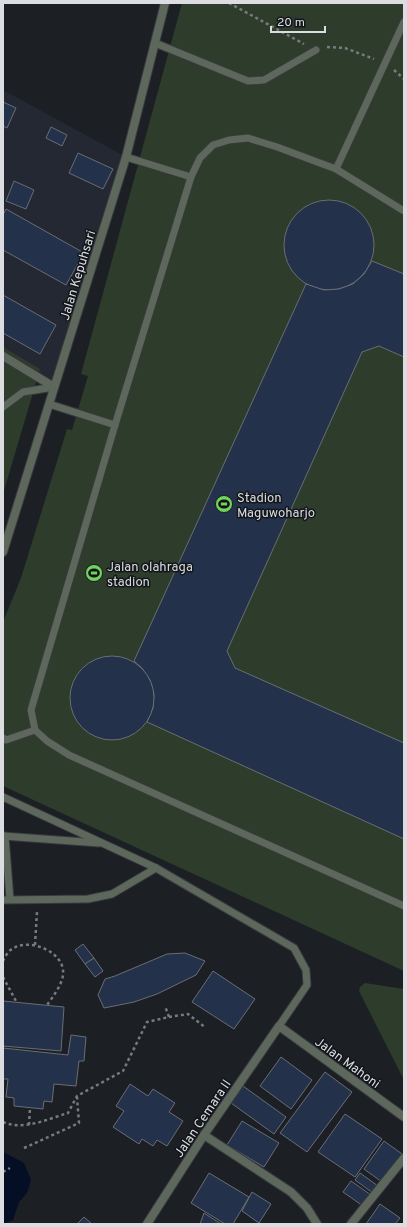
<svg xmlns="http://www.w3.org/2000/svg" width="407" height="1227" font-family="Overpass,sans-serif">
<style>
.built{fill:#232832}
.green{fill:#2e3d2b}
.water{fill:#040e25}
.building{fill:#24314b;stroke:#6a6d73}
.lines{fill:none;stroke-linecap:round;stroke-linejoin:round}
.service-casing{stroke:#373a3e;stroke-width:9}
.minor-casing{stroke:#373a3e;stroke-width:10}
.tertiary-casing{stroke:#373a3e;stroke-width:10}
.path{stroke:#777a7e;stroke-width:2.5;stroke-dasharray:3 3;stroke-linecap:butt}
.service{stroke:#5d675b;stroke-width:7}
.minor{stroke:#5d675b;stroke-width:8}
.tertiary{stroke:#5d675b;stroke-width:8}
.labels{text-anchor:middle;stroke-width:3;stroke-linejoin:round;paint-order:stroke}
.street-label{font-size:13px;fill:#dbdde1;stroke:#13161a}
.poi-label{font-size:13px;fill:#dbdde1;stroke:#13161a;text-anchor:start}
</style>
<rect width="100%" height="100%" fill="#1c1f24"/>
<!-- built -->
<path class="built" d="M3,90L126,157L54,387L3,355Z"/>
<!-- green -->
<g class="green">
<path d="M182,3H404V971L3,786V622L21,578L67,429L72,430L88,376L81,374Z"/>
<path d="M3,347L40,369L3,494Z"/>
<path d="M365,983L404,989V1080L359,991L360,987Z"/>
</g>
<!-- water -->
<path class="water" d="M3,1152L24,1163L31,1180L27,1193L19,1202L13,1220L3,1224Z"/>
<!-- building -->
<g class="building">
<path d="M3,102L16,108L7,128L3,126Z"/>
<path d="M51,127L67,135L62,146L46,138Z"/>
<path d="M78,153L113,169L103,189L69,173Z"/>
<path d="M14,181L34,190L26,209L6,201Z"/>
<circle cx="329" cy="245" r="45"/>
<path d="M6,209L84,253L66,285L3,250V215Z"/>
<path d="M372,261L404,274V357L379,346L362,352L227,651L235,668L404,743V839L147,722L153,708L154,694L150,680L142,668L134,661L306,284L324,290L339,289L353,284L364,274Z"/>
<path d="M3,295L56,325L40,354L3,333Z"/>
<circle cx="112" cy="698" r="42"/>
<path d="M83,944L94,958L85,964L75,950Z"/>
<path d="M185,953L205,961L196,975L157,994L134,1002L104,1008L98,995L105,979L115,976L167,954Z"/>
<path d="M94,958L103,971L95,977L85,964Z"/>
<path d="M213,971L255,999L234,1029L192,1002Z"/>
<path d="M3,1001L64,1007L61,1051L3,1046Z"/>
<path d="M71,1035L86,1037L84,1061H79L76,1086L54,1084L52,1102L44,1101L43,1109L14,1106V1098L6,1097L8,1079H3V1048L68,1055Z"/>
<path d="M281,1057L312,1080L291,1109L260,1086Z"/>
<path d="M325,1072L352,1092L307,1152L280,1133Z"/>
<path d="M130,1084L148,1096L153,1089L175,1103L169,1112L183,1121L167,1146L157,1140L153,1146L142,1139L139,1144L113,1127L124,1111L116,1106Z"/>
<path d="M243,1086L286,1117L274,1134L231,1103Z"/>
<path d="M345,1114L382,1139L355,1177L318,1152Z"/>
<path d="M242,1121L279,1143L264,1167L227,1145Z"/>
<path d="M384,1141L402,1154L382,1182L364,1169Z"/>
<path d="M209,1173L249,1197L233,1224H225L191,1203Z"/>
<path d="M360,1173L378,1186L373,1193L355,1180Z"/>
<path d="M351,1181L371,1195L363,1206L343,1192Z"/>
<path d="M252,1192L271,1204L259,1223L242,1211Z"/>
<path d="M380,1204L400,1218L395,1224H366Z"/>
<path d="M204,1213L221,1224H200Z"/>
<path d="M84,1217L92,1224H77Z"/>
</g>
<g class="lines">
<!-- service casing -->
<g class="service-casing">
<g id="service">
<path d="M155,43L248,81L264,80L316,50"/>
<path d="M126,157L191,177"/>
<path d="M336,169L404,22"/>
<path d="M404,211L336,169L277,147L248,138L229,140L213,145L200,158L191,177L115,425L31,710L35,730L47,741L69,755L404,906"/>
<path d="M49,404L115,425"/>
<path d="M3,407L23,392L54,387"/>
<path d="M3,738L6,740L35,730"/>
<path d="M3,797L156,868L294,948L306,970L307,985L279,1026"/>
<path d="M3,836L99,843"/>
<path d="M5,836L10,899"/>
<path d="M3,900L88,899L112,894L156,868"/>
</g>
</g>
<!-- minor casing -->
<g class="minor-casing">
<g id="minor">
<path d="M3,356L54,387"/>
<path d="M204,1135L291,1192L307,1208L317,1224"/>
<path d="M147,1224L204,1135L279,1026L404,1117"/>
<path d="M351,1224L404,1158"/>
</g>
</g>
<!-- tertiary casing -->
<g class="tertiary-casing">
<path id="tertiary" d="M3,552L126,157L165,3"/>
</g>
<!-- path -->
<g class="path">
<path d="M229,3L304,44"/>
<path d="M327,47L345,48L374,59"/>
<path d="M394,70L404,79"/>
<path d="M35,945L37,912"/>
<path d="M3,961C5,957 8,951 12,949C29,937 66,952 63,975C62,985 52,998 47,1005"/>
<path d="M3,977L17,1003"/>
<path d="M169,1017L188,1014L206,1028"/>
<path d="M3,1122C23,1131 48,1119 68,1113L77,1096L123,1071L147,1022L169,1017L165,1006"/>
<path d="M29,1125L30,1108"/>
<path d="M24,1148L79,1123L77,1097"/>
<path d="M3,1172L10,1168"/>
</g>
<!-- service -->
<use href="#service" class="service"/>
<!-- minor -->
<use href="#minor" class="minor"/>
<!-- tertiary -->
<use href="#tertiary" class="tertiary"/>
</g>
<!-- icons -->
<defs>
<g id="stadium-disc" transform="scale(0.9)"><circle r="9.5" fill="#6fd35f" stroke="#13161a"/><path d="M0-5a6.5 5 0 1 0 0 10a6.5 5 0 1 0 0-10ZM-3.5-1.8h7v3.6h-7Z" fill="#111"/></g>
</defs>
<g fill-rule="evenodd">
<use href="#stadium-disc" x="224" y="504"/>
<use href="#stadium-disc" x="94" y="573"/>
</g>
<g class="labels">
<!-- street labels -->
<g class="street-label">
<text transform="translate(77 275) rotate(-73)" y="5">Jalan Kepuhsari</text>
<text transform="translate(348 1062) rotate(36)" y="5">Jalan Mahoni</text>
<text transform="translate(202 1118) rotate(-56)" y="5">Jalan Cemara II</text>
</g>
<!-- poi labels -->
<g class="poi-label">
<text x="237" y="502">Stadion<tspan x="237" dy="15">Maguwoharjo</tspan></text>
<text x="107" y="571">Jalan olahraga<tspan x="107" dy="15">stadion</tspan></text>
</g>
</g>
<!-- border -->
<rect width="407" height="1227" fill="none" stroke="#dbdde1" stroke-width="8"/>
<!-- scale -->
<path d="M271 26v6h54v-6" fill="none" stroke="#dbdde1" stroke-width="2"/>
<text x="277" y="26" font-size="12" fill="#dbdde1" stroke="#13161a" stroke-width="3" paint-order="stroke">20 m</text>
</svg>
